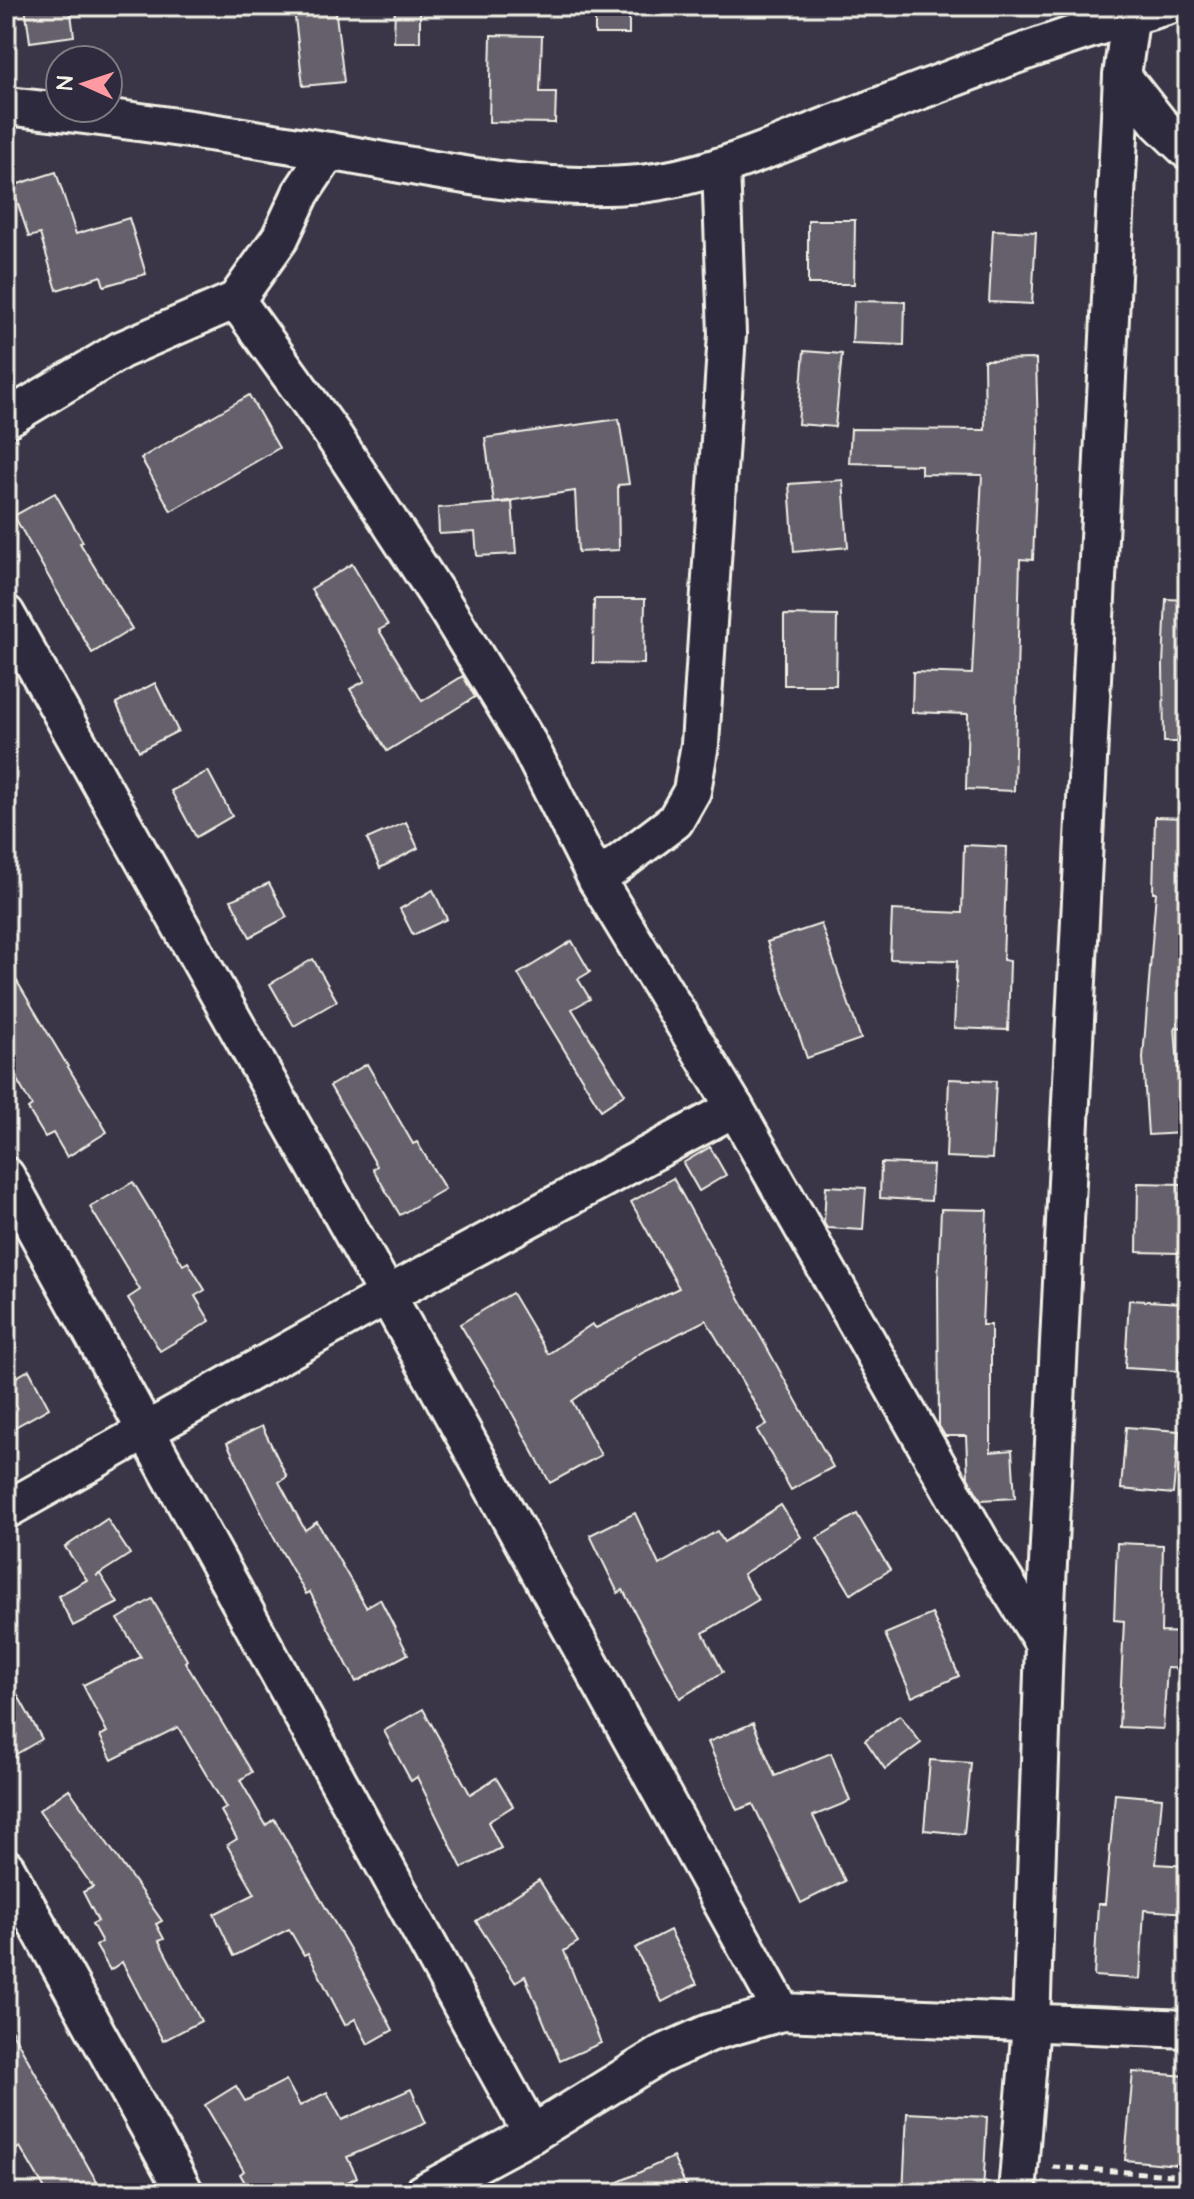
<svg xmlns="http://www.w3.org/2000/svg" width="1194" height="2199" font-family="'Architects Daughter',sans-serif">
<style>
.building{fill:#65616c;stroke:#f4f1e8;stroke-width:2}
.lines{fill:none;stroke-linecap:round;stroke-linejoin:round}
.street-casing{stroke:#f4f1e8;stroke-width:42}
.path{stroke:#f4f1e8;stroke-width:5;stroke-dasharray:8 6;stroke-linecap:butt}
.street{stroke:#2f2a3d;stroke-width:36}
</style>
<rect width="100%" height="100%" fill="#3b3647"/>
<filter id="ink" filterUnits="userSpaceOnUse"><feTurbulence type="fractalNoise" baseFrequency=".0125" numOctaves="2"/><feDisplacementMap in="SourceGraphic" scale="16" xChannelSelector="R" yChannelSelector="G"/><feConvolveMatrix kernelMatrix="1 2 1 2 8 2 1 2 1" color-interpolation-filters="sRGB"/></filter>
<g filter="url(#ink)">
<!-- building -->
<g class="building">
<path d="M25,6H70L74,36L30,42Z"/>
<path d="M322,6H335L344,82L303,86L294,9Z"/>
<path d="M395,6H420V42H394Z"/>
<rect x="595" y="6" width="34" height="28"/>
<path d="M491,35L542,36L540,92H556L555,123L489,122Z"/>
<path d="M56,172L76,234L129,218L146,274L104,286L101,276L57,290L40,234L29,237L12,186Z"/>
<path d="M808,220H855L854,284H808Z"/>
<path d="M993,230L1036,232L1032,304L989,302Z"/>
<path d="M854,301L905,302L904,345L852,343Z"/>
<path d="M804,351L842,354L835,427L798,424Z"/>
<path d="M1036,359L1038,432L1033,560L1020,559L1014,791L966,789L968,714L912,712L913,672L972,674L982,475L921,474V465L849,463L851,429L985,430L984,360Z"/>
<path d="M249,395L279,448L171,511L141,458Z"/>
<path d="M619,419L629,484L618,485L619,550L578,552L575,491L494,503L485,438Z"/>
<path d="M843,480L848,547L794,552L789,484Z"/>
<path d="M55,493L83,542L80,543L132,629L92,653L14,516Z"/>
<path d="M512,502L516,554L477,556L475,532L439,534L438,508Z"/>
<path d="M352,564L388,625L379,630L422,701L463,676L475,697L387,751L350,689L365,681L311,589Z"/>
<path d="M594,599H645L644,664L593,663Z"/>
<path d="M1166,599L1188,600V742H1164L1163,665Z"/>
<path d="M784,615L837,616L836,685H784Z"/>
<path d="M155,683L178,731L139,751L116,703Z"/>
<path d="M208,771L232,816L196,837L171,791Z"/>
<path d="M1155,817L1188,818V1028L1175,1027L1183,1133L1148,1135L1143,1058L1156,892H1153Z"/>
<path d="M406,822L418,848L380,868L367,839Z"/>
<path d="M964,845L1007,847L1003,960L1010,961L1008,1030L954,1028L957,961L890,959L892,910L962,913Z"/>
<path d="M269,883L287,917L250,937L231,900Z"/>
<path d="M433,890L447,919L413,935L400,909Z"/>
<path d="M821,924L861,1039L807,1058L767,942Z"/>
<path d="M572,941L590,972L578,979L590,999L572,1009L625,1094L601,1110L518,974Z"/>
<path d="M313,959L337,1001L294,1026L270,984Z"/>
<path d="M6,963L107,1132L67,1157L53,1133L45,1137L28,1109L32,1106L6,1061Z"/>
<path d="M367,1064L413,1144L417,1142L445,1189L400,1215L373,1169L377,1166L330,1086Z"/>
<path d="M949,1079L996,1081L992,1159L946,1157Z"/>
<path d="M710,1147L726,1175L699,1191L683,1163Z"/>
<path d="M881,1163L933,1165L931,1201L880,1198Z"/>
<path d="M673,1178L833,1467L791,1490L757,1430L767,1424L706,1320L642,1352L572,1401L601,1455L550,1483L498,1387L460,1324L512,1293L548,1354L592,1324L596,1328L679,1288L631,1202Z"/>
<path d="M133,1182L183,1265L188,1262L205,1290L195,1296L210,1321L160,1351L128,1298L140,1290L90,1207Z"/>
<path d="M1138,1183L1182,1184L1180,1253L1137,1252Z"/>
<path d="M826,1186L866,1188L863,1230L827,1228L824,1223Z"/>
<path d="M941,1209L987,1210L982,1325H991V1452L1012,1450L1015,1498L981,1500L968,1478L966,1436H945L939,1426L938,1280Z"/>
<path d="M1129,1300L1183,1303L1178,1371L1125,1368Z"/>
<path d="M29,1370L49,1408L6,1432V1383Z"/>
<path d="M262,1426L287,1477L279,1482L305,1530L317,1522L366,1607L380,1599L408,1654L356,1682L310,1592L306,1594L274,1538L227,1443Z"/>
<path d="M1126,1427L1179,1431L1173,1494L1121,1489Z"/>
<path d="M781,1505L801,1537L743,1574L758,1600L703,1633L723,1672L680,1698L623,1590L618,1593L590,1535L635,1513L659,1565L717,1531L724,1542Z"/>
<path d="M857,1514L890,1570L851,1594L817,1538Z"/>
<path d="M107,1519L130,1554L96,1576L100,1574L118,1603L73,1626L58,1596L87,1580L65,1547Z"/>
<path d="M1117,1543L1163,1545L1161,1632L1188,1633V1669L1167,1668L1163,1729L1119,1727L1124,1621L1114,1620Z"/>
<path d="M152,1599L187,1660L185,1662L252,1772L240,1780L266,1825L274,1819L351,1951L393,2030L368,2044L355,2019L345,2025L308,1953L304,1955L289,1929L234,1956L214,1914L255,1894L227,1845L237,1839L221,1811L226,1808L178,1727L112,1760L100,1736L107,1732L83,1685L141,1657L118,1619Z"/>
<path d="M932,1614L959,1676L912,1697L885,1634Z"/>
<path d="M6,1674L42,1739L6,1760Z"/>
<path d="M423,1709L470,1794L496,1778L513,1806L488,1822L501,1848L462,1868L417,1777L411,1781L384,1731Z"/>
<path d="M900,1715L921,1743L885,1769L865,1740Z"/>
<path d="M753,1723L775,1776L831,1753L850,1801L813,1816L845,1881L801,1903L753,1804L737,1810L708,1742Z"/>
<path d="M930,1760L971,1763L964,1834L924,1830Z"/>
<path d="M69,1789L162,1921L156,1924L164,1939L159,1941L201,2021L163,2041L122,1962L110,1970L96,1946L102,1942L92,1924L98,1921L83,1892L93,1887L39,1810Z"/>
<path d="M1115,1794L1162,1798L1156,1864L1188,1866V1913L1144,1910L1140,1979L1094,1976L1098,1904H1105Z"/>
<path d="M539,1880L578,1942L564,1951L601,2043L560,2061L525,1976L515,1982L476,1921Z"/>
<path d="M670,1930L697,1984L662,2002L635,1948Z"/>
<path d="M6,2021L98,2184L84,2193H47L20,2147L6,2156Z"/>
<path d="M1133,2072L1188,2076V2166L1125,2160Z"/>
<path d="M286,2080L300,2106L327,2092L342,2120L411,2089L426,2123L347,2157L357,2177L344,2184L349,2193H251L240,2174L244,2171L205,2105L236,2086L245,2101Z"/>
<path d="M907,2113L987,2117L983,2193H903Z"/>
<path d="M673,2157L689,2193H594Z"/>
</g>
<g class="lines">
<!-- street casing -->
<g class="street-casing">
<g id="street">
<path d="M1132,6L1122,76L1159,123L1188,151"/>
<path d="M6,106C114,117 222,133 329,151C432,169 536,194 641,184C713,176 781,143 848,118C953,78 1059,36 1167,6"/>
<path d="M236,300L333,435L449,613L528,743L597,880L735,1108L986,1551L1044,1644"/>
<path d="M6,419L121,350L236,300L280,238L301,193L329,151"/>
<path d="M6,614L387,1295L782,2012"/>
<path d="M597,880L675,821L692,791L700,744L727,334L721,166"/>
<path d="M6,1176L532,2134"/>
<path d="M6,1510L387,1295L735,1108"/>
<path d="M6,1868L185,2193"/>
<path d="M422,2193L532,2134L660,2055L709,2033L782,2012L1188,2029"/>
<path d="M1017,2193L1031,2024L1044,1644L1122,76"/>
</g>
</g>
<!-- path -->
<path class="path" d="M1053,2167L1188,2176"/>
<!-- street -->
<use href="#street" class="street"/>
</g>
</g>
<!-- margin -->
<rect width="1194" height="2199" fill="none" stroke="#2f2a3d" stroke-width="32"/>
<rect x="16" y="16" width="1162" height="2167" fill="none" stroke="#f4f1e8" stroke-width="3" filter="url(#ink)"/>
<!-- north arrow -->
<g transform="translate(84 84) rotate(273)"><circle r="38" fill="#2f2a3d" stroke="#7e7a81" stroke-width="2"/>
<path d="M0-6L14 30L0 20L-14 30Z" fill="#ff9aa2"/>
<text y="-12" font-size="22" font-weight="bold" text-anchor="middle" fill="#f4f1e8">N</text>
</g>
</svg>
